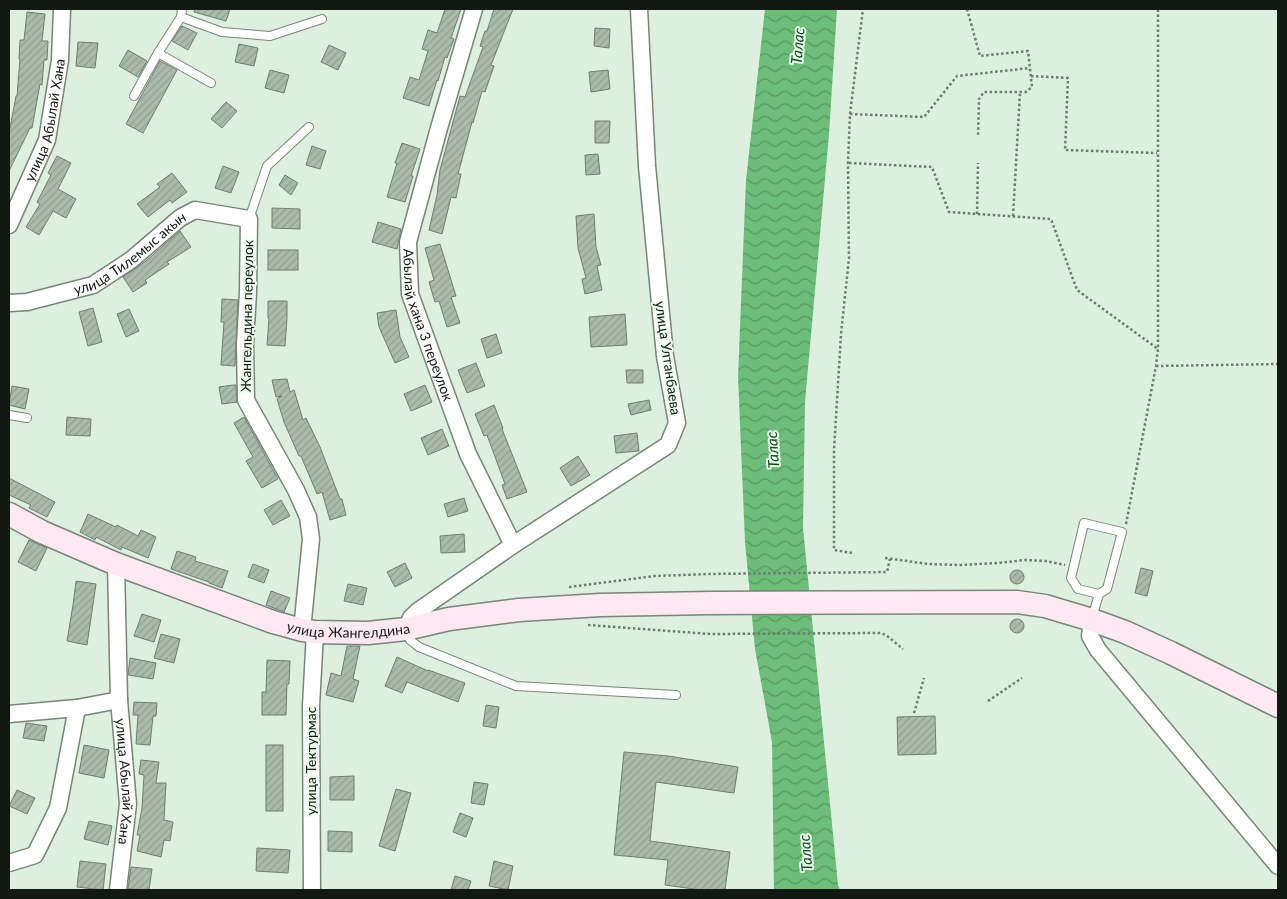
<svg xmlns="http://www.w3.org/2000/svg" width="1287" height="899" font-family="Lato,sans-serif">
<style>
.water{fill:url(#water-waves)}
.building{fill:url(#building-hatch);stroke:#6e7f70}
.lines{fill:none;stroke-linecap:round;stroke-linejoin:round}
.lane-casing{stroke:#768677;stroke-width:10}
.street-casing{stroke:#768677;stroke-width:19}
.secondary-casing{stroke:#768677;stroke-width:25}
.path{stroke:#6f7b70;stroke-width:2.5;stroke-dasharray:2.5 2.5;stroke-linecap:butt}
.lane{stroke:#fff;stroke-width:8}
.street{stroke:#fff;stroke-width:16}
.secondary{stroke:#fee8f1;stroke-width:22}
.labels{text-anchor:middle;stroke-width:4;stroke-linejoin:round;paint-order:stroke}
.street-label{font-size:14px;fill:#121913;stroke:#eafceb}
.water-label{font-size:15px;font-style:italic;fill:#09461a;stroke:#eafceb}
</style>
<defs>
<pattern id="water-waves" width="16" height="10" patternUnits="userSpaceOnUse" patternTransform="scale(1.25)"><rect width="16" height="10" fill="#6cbd79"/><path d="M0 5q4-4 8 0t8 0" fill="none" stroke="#579962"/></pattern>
<pattern id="building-hatch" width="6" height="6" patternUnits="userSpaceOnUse" patternTransform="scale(1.25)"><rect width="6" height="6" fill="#aabbab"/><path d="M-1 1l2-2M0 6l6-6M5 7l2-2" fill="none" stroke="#91a092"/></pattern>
</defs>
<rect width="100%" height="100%" fill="#ddefde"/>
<!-- water -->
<path class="water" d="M765,9H837L829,134L805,402L803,528L838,885L840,890H774L772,742L755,649L745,542L738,377L746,180Z"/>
<!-- building -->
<g class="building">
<path d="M195,9H230L226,21L194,12Z"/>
<path d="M445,9H461L451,38L454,39L447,58L445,57L438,81L437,80L429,106L403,98L410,77L419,80L428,51L422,49L428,30L437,33Z"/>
<path d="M494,9H513L491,65L494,66L485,92L482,91L473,123L472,122L458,174H461L456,198L451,197L442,234L429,230L437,195L440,170L460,96L465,97L483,47L480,46L485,31H487Z"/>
<path d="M27,12L45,14L42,41H48L47,60H44L42,85L40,84L32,128H30L9,171V133L16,96H17L20,59H19L20,40H24Z"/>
<path d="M182,26L197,33L188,50L172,41Z"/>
<path d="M595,28L610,29L609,48L594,46Z"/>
<path d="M78,42L98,43L95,68L76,66Z"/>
<path d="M239,44L258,48L254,66L235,62Z"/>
<path d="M329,45L346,53L338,70L321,62Z"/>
<path d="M128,50L147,61L138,77L119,66Z"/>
<path d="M160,61L177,70L143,133L126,124Z"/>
<path d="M270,70L289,75L284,93L265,88Z"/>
<path d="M608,70L610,89L591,92L589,72Z"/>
<path d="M226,102L237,111L222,128L211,119Z"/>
<path d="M595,121H610L609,143H595Z"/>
<path d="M402,143L420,149L411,176H413L405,202L387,197L397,163H395Z"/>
<path d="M312,146L326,151L320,169L306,165Z"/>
<path d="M598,154L600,174L586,175L585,155Z"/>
<path d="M57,156L71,163L58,189L76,199L66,218L53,211L39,235L26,227L40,204L37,202L51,175L48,173Z"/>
<path d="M223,166L239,172L231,193L215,188Z"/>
<path d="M172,173L187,192L172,203L170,200L148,217L137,204L160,187L157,184Z"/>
<path d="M285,175L298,183L291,195L279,185Z"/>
<path d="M272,208L300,209V229L272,228Z"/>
<path d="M594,214L596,247L601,265L597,266L602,290L585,294L582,279L586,278L578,248L576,216Z"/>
<path d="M378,222L401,229L397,249L372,242Z"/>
<path d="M180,231L191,247L167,262L169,264L145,280L147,283L133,292L123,277L146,261Z"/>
<path d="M440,244L456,296L451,297L460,323L447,327L439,301L435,302L429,282L434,280L425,248Z"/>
<rect x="268" y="250" width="30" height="20"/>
<path d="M222,299L238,300L235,366L221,365L224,322H221Z"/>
<path d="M268,301H287V318L285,346L267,345L269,318H268Z"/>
<path d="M93,308L102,342L88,346L79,312Z"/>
<path d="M129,309L139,331L126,337L117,314Z"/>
<path d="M396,310L400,337L409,357L395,363L379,327L377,313Z"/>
<path d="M625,314L627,345L591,347L589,317Z"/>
<path d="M496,334L502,353L487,358L481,339Z"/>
<path d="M476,363L485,386L467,393L458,370Z"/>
<path d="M626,370H643V383H627Z"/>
<path d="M287,379L290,392L294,390L303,420L306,418L320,447L340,499H342L346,515L330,520L322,492L317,494L301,456H299L284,422L277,399L282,396L276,397L272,380Z"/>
<path d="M233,385H236L237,402L222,404L219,387Z"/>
<path d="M425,385L432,402L411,411L404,394Z"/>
<path d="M12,386L29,389L25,409L9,405Z"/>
<path d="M649,400L651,410L631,415L628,404Z"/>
<path d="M494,405L503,428L502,429L527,492L507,499L502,485L505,484L487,435L484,436L475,414Z"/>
<path d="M67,417L91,419L90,436L66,435Z"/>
<path d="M244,417L278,479L262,488L246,461L253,457L234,423Z"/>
<path d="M442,429L449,446L428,455L421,438Z"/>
<path d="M637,433L639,451L616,453L614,436Z"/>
<path d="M578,456L590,475L571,486L560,468Z"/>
<path d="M9,478L55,502L47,517L29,508L31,505L9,495Z"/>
<path d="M464,498L468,511L448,517L444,504Z"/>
<path d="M281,500L290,516L273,525L264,510Z"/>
<path d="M88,514L116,527L117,525L138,536L141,530L156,537L148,558L122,547L121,550L96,537L95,540L80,532Z"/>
<path d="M464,534L465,552L441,553L440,536Z"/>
<path d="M29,540L47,548L36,571L18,562Z"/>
<path d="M177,551L196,557L195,561L228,571L222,588L209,583V582L171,569Z"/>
<path d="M405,563L412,578L395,587L387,572Z"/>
<path d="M253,564L269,570L264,583L248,577Z"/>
<path d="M1141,568L1153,571L1147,596L1135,593Z"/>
<circle cx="1017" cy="577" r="7"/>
<path d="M76,581L96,584L87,645L67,641L73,605Z"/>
<path d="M348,584L367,588L363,605L344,601Z"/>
<path d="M271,591L290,598L284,612L266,605Z"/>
<path d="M142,614L161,620L154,642L134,636Z"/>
<circle cx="1017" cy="626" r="7"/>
<path d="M161,634L180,639L174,663L154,658Z"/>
<path d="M347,646H360L353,679L359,681L353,702L326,695L331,673L341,676Z"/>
<path d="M397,657L428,671V670L465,683L458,702L407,682L402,693L385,686Z"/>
<path d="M130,658L156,663L153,679L128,675Z"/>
<path d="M267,660L290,661L289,684H287L286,715H262V692H266Z"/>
<path d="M134,702L157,703L156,716H153L150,745L136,744L138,715H133Z"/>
<path d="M486,705L499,707L496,728L483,726Z"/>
<path d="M935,716L936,754L898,755L897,717Z"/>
<path d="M26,723L47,726L44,741L23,738Z"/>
<path d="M84,745L109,750L104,778L79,773Z"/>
<rect x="266" y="745" width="17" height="66"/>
<path d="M624,752L668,756L738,767L734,793L656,782L650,841L730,852L725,890H701L665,885L668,860L614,855Z"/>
<path d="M141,760L159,762L156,783H166L164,820L173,822L170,841L164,840L161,857L137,851L140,835H137L142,808L144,775L139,774Z"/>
<path d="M354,776V800H330V777Z"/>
<path d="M474,782L488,784L484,805L471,803Z"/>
<path d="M396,789L411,793L395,851L379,846Z"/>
<path d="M17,790L35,798L27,814L9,806Z"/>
<path d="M460,813L473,818L466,837L453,832Z"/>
<path d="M89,821L112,826L108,845L84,839Z"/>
<path d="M328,831L352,832V852L328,851Z"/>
<path d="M257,848L290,850L288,873L256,871Z"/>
<path d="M80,861L106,864L103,890L77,887Z"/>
<path d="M494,861L513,866L508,890L489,886Z"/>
<path d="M131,867L152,869L149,890L128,889Z"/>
<path d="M455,876L471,881L468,890H451Z"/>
</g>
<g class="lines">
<!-- lane casing -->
<g class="lane-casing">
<g id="lane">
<path d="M181,17L222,32L270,36L322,19"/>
<path d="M158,53L211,83"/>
<path d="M134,96L158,53L181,17L182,9"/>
<path d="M249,219L267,166L309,127"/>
<path d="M9,415L27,418"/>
<path d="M1084,523L1122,532L1107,589L1099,594L1078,589L1071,578Z"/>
<path d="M1092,618L1099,594"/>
<path d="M407,631L410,640L419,647L516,686L676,695"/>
</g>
</g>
<!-- street casing -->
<g class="street-casing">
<g id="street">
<path id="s1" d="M474,9L439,128L408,242L410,294L468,454L513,545"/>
<path id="s2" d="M9,225L47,140L60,60L62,9"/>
<path id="s3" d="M9,303L27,302L93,285L131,260L180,218L195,210L249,219L248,292L245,344L246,400L296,490L308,517L311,539L302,630"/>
<path id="s4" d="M116,564L119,700L128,804L118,890"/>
<path d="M1092,620L1090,636L1098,650L1278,866"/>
<path d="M406,629L411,618L418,611L513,545L668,445L677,423L665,356L647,166L639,9"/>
<path d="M9,714L77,708"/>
<path d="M9,863L35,855L58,808L77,708L119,700"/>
<path d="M312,890L311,706L315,632"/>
</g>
</g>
<!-- secondary casing -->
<g class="secondary-casing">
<g id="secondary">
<path id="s5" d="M9,514L42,532L116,564L273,622L302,630L315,632L368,633L406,629L449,619L519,610L600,605L710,603L1017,602L1045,606L1092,620L1125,632L1171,653L1278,706"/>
</g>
</g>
<!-- path -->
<g class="path">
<path d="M967,9L980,56L1028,51L1032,87L1026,92H984L979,99L978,137"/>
<path d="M1031,76L1068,78L1065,150L1157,153"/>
<path d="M850,114L924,117L957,76L1030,68"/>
<path d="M849,163L932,167L949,212L1051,219L1077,290L1158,349"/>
<path d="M977,214L978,163"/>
<path d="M1013,216L1020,93"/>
<path d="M1156,366L1278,364"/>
<path d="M1126,524L1156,366L1158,349V9"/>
<path d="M852,553L834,550V450L841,334L849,258L848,163L850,114L863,9"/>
<path d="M885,558L928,564L961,565L997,563L1025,560L1046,561L1065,565"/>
<path d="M569,587L655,576L709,574L887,572L890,559"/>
<path d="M588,625L710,634L880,633L886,635L903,649"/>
<path d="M988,701L1022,678"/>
<path d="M914,713L924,678"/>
</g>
<!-- lane -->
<use href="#lane" class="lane"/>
<!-- street -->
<use href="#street" class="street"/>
<!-- secondary -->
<use href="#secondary" class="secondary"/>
</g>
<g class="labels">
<!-- street labels -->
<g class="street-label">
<text dy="5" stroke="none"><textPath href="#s2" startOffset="112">улица Абылай Хана</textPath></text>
<text dy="5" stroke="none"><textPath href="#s3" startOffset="134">улица Тилемыс акын</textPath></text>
<text transform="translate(247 316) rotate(-89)" y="5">Жангельдина переулок</text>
<text dy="5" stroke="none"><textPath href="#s1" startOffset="328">Абылай хана 3 переулок</textPath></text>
<text transform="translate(668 358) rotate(82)" y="5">улица Ултанбаева</text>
<text dy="5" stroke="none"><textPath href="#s5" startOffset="362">улица Жангелдина</textPath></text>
<text transform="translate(311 761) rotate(-90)" y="5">улица Тектурмас</text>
<text dy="5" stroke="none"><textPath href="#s4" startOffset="218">улица Абылай Хана</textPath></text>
</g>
<!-- water labels -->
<g class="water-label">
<text transform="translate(798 46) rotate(-85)" y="5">Талас</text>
<text transform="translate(773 450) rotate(-94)" y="5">Талас</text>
<text transform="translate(806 853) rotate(-95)" y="5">Талас</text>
</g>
</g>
<!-- border -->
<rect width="1287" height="899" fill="none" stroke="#121913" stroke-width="20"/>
</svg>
